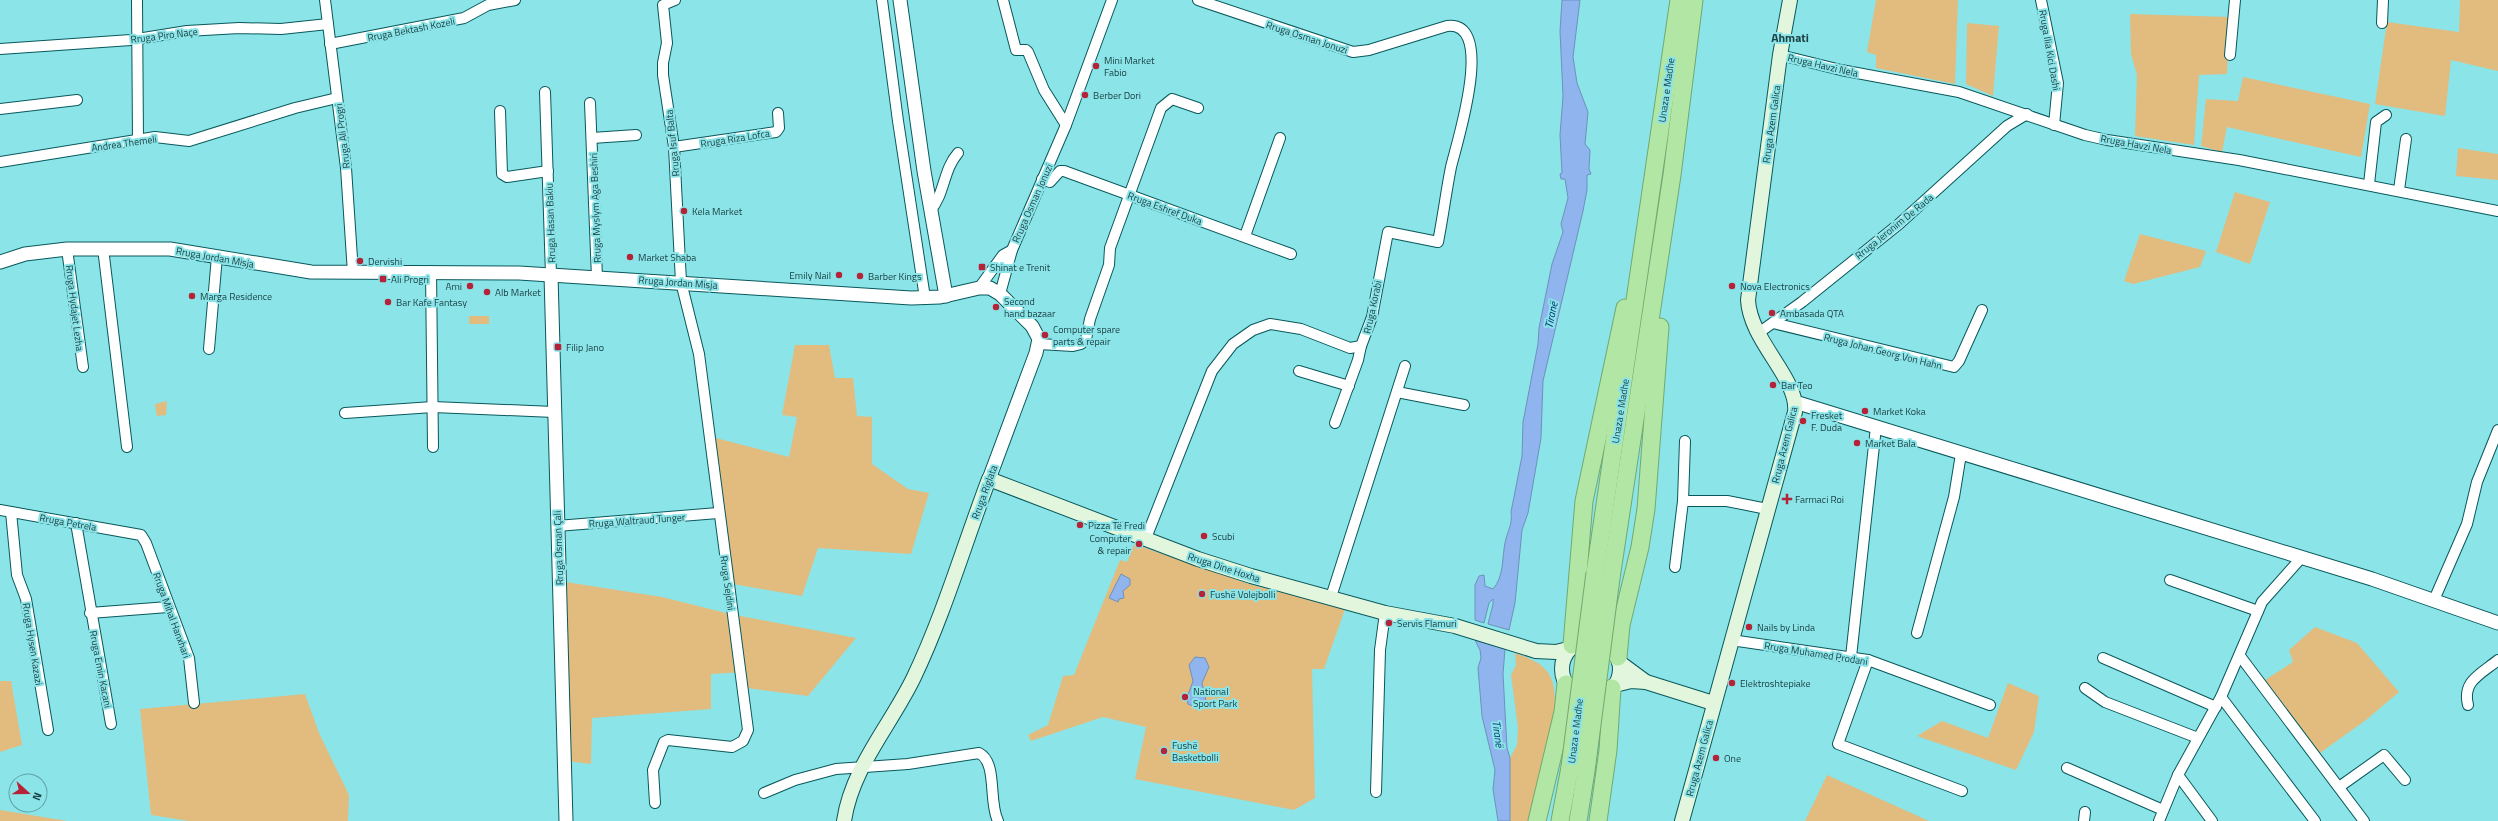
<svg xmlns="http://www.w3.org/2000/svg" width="2498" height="821" font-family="'Titillium Web',sans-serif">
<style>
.green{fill:#e2bc7e}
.water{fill:#8fb4ee;stroke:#6c92bb}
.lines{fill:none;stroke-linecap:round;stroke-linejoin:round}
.minor-casing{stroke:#08585b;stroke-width:12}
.tertiary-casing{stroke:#08585b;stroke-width:15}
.secondary-casing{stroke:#08585b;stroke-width:16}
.trunk-casing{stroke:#70a973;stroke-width:19}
.minor{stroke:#fff;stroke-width:10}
.tertiary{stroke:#fff;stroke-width:13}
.secondary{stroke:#e2f6dd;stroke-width:14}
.trunk{stroke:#b2e6a4;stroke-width:17}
.trunk-bridge-casing{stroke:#70a973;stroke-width:19;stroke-linecap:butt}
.trunk-bridge{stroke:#b2e6a4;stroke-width:17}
.poi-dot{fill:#b52339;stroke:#8be4e8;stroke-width:1.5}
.labels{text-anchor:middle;stroke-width:4;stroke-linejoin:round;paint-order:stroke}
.street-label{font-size:10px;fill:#1c4244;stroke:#8be4e8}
.poi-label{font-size:10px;fill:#1c4244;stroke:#8be4e8;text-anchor:start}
.water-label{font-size:11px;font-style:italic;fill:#053274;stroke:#8be4e8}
.quarter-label{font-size:12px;font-weight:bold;fill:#1c4244;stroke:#8be4e8}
</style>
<rect width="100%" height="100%" fill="#8be4e8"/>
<!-- green -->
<g class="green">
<path d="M1876,0H1958L1955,84L1876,68V55L1867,52Z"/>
<path d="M2460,0H2498V71L2451,60L2445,116L2375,104L2387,22L2459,32Z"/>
<path d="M2130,14L2230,17L2227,74L2199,75L2194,145L2135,136L2137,75L2131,54Z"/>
<path d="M1967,23L1999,26L1993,96L1966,84Z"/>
<path d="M2243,77L2370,104L2361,157L2227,127L2222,152L2201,146L2206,99L2238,101Z"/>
<path d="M2458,148L2498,154V180L2456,176Z"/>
<path d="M2235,192L2270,202L2250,264L2216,252Z"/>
<path d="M2140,234L2206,251L2200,267L2133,284L2124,281Z"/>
<rect x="469" y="316" width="20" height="8"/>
<path d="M795,345H829L835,378H853L857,416L872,417V464L908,489L929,493L911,554L818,548L802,596L733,584L712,437L789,457L797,417L782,415Z"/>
<path d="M167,401L166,415L157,416L155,404Z"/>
<path d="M1134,544L1249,584L1345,609L1324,669H1312L1315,798L1294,810L1135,779L1146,727L1103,717L1031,741L1028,735L1048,725L1063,676L1074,675L1120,560L1127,562Z"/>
<path d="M559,581L662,597L730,614L856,638L808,696L747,688L745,672L711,674V709L592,718L591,764L566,761Z"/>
<path d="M2315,627L2357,643L2399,692L2366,720L2320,753L2265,680L2293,662L2289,650Z"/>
<path d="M1515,653C1529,658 1543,663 1550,676C1566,706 1538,787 1530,821H1510V758L1517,745L1518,728L1511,675L1516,665Z"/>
<path d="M0,681H11L22,745L0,752Z"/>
<path d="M2008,683L2039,696L2034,732L2016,770L1917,736L1942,721L1988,738Z"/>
<path d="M305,694L319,733L349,795L348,821H189L151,815L140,709Z"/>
<path d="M1827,775L1929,821H1805Z"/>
<path d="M0,810L67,821H0Z"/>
</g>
<!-- water -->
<g class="water">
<path d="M1562,0H1580L1573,57L1577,83L1588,112L1585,144L1590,150L1589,169L1591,174L1587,175V190L1583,211L1543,381L1541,438L1528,513L1522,530L1515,603L1509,630L1488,624L1493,604V599L1489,603L1484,623L1475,620V585L1479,576L1484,575L1485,586L1493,589C1504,577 1502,558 1505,543C1507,532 1513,524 1511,512L1522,456L1523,422L1538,344L1539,328L1552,264L1563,232L1561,224L1568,198L1565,179H1561L1560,174L1562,173L1560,135L1563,96L1560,31Z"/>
<path d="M1121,574L1130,579V585L1123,591L1124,598L1119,599L1118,602L1109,598Z"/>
<path d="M1475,640L1505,649L1503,674L1507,748L1510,758V821H1498L1493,789L1495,770L1482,716L1478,668L1481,658L1480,650Z"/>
<path d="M1195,657L1205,658L1209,667L1202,683L1206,701L1203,706L1197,708L1188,704L1187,698L1193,681L1189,665Z"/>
</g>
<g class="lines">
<!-- minor casing -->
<g class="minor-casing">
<g id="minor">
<path d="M137,0L138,140"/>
<path d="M325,0L346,168L353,273"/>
<path d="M882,0L898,121L925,298"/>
<path d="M1003,0L1016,50H1026L1028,52L1044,90L1066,125"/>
<path d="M2041,0L2058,83L2054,125"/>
<path d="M2382,23L2383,0"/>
<path d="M330,44L464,18L488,5L515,0"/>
<path d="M0,49L131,40L187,31L239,28L281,29L328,24"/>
<path d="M1780,55L1841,70L1959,92L2085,135L2107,140L2239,160L2498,211"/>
<path d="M2230,55L2235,0"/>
<path d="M545,92L551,275"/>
<path d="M590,103L597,278"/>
<path d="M0,109L77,100"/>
<path d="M500,111L502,174L507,177L548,171"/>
<path d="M592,138L636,135"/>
<path d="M674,147L776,132L779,128L778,113"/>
<path d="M0,162L155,137L189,141L295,108L337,98"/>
<path d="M1042,179L1050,182L1060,171H1064L1291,254"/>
<path d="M2369,184L2376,122L2386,115"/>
<path d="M2399,190L2406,139"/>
<path d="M930,211C945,194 943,170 958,153"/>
<path d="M1245,236L1280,138"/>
<path d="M103,248L127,447"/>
<path d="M67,249L83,367"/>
<path d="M431,271L433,447"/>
<path d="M979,288L1003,255L1012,250"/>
<path d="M1000,294L1012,250L1066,125L1112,0"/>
<path d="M1773,323L1954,367L1959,361L1982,310"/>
<path d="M1757,334L1802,302L1899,224L2007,126L2027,114"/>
<path d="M1039,344L1073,346L1081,344L1086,339L1090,319L1109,265L1110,248L1161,108L1172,99L1198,108"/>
<path d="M209,349L217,256"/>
<path d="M1299,371L1349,386"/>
<path d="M1397,392L1464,405"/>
<path d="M345,413L433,407L554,412"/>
<path d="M1335,423L1358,360L1361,346"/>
<path d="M1683,501H1727L1767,509"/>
<path d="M0,510L141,535L146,543L189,658L194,703"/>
<path d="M11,512L17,575L26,599L48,730"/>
<path d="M76,523L111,724"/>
<path d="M557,526L718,513"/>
<path d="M1146,538L1212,371L1233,344L1253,330L1270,324L1301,329L1350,348L1361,346L1372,317L1388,232L1438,242C1443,217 1446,192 1451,167C1456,145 1497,20 1447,26L1369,50L1353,52L1198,0"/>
<path d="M1675,567L1683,501L1685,441"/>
<path d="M2170,580L2258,611"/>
<path d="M1331,597L1405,366"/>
<path d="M2434,600L2467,524L2477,482L2498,430"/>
<path d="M90,613L168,607"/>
<path d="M1917,633L1954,497L1961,454"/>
<path d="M1731,640L1868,660L1990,705"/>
<path d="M2240,656L2364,821"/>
<path d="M1851,657L1876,427"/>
<path d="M2103,658L2216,707"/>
<path d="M1868,660L1838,744L1962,791"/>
<path d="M2085,688L2105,702L2198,738"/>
<path d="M2221,697L2315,821"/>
<path d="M2468,705C2462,681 2481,674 2498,660"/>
<path d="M2067,768L2163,810"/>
<path d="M2178,775L2212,821"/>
<path d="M2339,787L2384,755L2405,780"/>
<path d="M1376,792L1380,650L1385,613"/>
<path d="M764,793L795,780L836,769L908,764L979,753C998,763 988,801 998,821"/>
<path d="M655,803L653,770L664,742L668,740L732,747L743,741L748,730L699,354L681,282L674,147L663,75V63L667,43L663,5L675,0"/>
<path d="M2084,821L2085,812"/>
<path d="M2159,821L2178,775L2221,697L2262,602L2302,557"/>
</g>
</g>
<!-- tertiary casing -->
<g class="tertiary-casing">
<g id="tertiary">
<path d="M900,0L924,171L946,296"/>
<path d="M0,262L25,254L67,249H170L311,272L519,273L911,298L940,297L979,288H990L1000,294L1032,326L1039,339L1036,353L989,479"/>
<path d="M551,275L566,821"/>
<path d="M1795,402L2372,579L2498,623"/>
</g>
</g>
<!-- secondary casing -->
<g class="secondary-casing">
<g id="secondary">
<circle cx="1591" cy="669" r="29"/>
<path d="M1646,682L1713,703"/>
<path d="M1615,685L1631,681L1646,682L1619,662"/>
<path d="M844,821C852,767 891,725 914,677C944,614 964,545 989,479L1198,559L1251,576L1385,613L1455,626L1536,651L1556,652L1568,649"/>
<path d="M1682,821L1795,412C1799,379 1750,341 1748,300L1780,55L1790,0"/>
</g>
</g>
<!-- trunk casing -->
<g class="trunk-casing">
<g id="trunk">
<path d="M1595,573L1679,0"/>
<path d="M1611,578L1672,175L1694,0"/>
<path d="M1572,645L1584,501L1625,308"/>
<path d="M1618,657L1621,625L1640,547L1646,509L1660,327"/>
<path d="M1537,821L1563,712L1566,684"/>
<path d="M1560,821L1570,767"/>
<path d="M1578,821L1586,771"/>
<path d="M1598,821L1608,750L1612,688"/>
</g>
</g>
<!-- minor -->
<use href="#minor" class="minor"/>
<!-- tertiary -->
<use href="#tertiary" class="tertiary"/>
<!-- secondary -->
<use href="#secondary" class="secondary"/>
<!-- trunk -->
<use href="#trunk" class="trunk"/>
<!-- trunk-bridge casing -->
<g class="trunk-bridge-casing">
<g id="trunk-bridge">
<path d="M1570,767L1595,573"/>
<path d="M1586,771L1611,578"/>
</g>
</g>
<!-- trunk-bridge -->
<use href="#trunk-bridge" class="trunk-bridge"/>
</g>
<!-- markers -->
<g class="poi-dot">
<circle cx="1096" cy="66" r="4"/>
<circle cx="1085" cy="95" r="4"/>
<circle cx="684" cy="211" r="4"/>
<circle cx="630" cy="257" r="4"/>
<circle cx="360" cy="261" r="4"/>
<rect x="978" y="263" width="8" height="8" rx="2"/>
<circle cx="839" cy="275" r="4"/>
<circle cx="860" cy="276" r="4"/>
<rect x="379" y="275" width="8" height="8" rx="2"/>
<circle cx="470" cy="286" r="4"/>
<circle cx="1732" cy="286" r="4"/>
<circle cx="487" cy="292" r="4"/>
<circle cx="192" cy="296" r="4"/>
<circle cx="388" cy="302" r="4"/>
<circle cx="996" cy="307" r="4"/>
<circle cx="1772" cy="313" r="4"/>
<circle cx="1045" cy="335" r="4"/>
<rect x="554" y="343" width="8" height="8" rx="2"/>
<circle cx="1773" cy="385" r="4"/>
<circle cx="1865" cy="411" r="4"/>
<circle cx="1803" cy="421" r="4"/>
<circle cx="1857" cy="443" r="4"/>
<path d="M1785 493h4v4h4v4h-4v4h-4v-4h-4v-4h4z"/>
<circle cx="1080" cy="525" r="4"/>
<circle cx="1204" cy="536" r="4"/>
<circle cx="1139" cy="544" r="4"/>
<circle cx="1202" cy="594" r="4"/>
<circle cx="1389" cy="623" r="4"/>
<circle cx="1749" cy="627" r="4"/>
<circle cx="1732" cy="683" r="4"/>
<circle cx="1185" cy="697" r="4"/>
<circle cx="1164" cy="751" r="4"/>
<circle cx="1716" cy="758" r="4"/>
</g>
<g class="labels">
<!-- street labels -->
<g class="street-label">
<text transform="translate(411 29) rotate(-11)" y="4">Rruga Bektash Kozeli</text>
<text transform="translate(164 35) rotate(-7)" y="4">Rruga Piro Naçe</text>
<text transform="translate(1307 37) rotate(18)" y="4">Rruga Osman Jonuzi</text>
<text transform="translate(2050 50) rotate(80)" y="4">Rruga Ilia Kici Dashi</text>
<text transform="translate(1823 65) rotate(13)" y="4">Rruga Havzi Nela</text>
<text transform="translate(1666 90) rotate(-82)" y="4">Unaza e Madhe</text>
<text transform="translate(1771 124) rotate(-82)" y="4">Rruga Azem Galica</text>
<text transform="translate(342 136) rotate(-97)" y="4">Rruga Ali Progri</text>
<text transform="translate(735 138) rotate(-9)" y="4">Rruga Riza Lofca</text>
<text transform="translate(124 143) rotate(-8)" y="4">Andrea Themeli</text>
<text transform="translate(672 143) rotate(-96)" y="4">Rruga Isuf Balta</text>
<text transform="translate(2136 144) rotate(10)" y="4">Rruga Havzi Nela</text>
<text transform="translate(1032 203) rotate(-66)" y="4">Rruga Osman Jonuzi</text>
<text transform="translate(595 208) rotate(-92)" y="4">Rruga Myslym Aga Beshiri</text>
<text transform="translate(1165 208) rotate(20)" y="4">Rruga Eshref Duka</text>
<text transform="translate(550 223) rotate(-92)" y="4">Rruga Hasan Bakiu</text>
<text transform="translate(1894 226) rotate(-39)" y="4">Rruga Jeronim De Rada</text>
<text transform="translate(215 257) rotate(10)" y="4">Rruga Jordan Misja</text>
<text transform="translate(678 282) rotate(4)" y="4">Rruga Jordan Misja</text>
<text transform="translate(1372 307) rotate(-78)" y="4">Rruga Korabi</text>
<text transform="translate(75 308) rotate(83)" y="4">Rruga Hydajet Lezha</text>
<text transform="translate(1883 351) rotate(14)" y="4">Rruga Johan Georg Von Hahn</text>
<text transform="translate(1620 411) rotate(-81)" y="4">Unaza e Madhe</text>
<text transform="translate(1784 445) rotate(-76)" y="4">Rruga Azem Galica</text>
<text transform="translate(984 492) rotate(-70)" y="4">Rruga Riglata</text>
<text transform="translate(637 520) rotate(-4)" y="4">Rruga Waltraud Tunger</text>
<text transform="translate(68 522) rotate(10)" y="4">Rruga Petrela</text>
<text transform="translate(558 548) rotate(-92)" y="4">Rruga Osman Çali</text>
<text transform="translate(1224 567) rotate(18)" y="4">Rruga Dine Hoxha</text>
<text transform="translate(728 583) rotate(82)" y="4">Rruga Sejdini</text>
<text transform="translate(172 615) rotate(70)" y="4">Rruga Mihal Hanxhari</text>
<text transform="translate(33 644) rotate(81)" y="4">Rruga Hysen Kazazi</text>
<text transform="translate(1816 653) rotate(9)" y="4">Rruga Muhamed Prodani</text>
<text transform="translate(101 669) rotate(79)" y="4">Rruga Emin Kacani</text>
<text transform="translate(1575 731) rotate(-83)" y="4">Unaza e Madhe</text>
<text transform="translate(1699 758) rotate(-75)" y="4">Rruga Azem Galica</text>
</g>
<!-- poi labels -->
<g class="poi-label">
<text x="1104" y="64">Mini Market<tspan x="1104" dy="12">Fabio</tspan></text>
<text x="1093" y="99">Berber Dori</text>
<text x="692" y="215">Kela Market</text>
<text x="638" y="261">Market Shaba</text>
<text x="368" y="265">Dervishi</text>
<text x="990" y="271">Shinat e Trenit</text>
<text x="831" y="279" text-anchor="end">Emily Nail</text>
<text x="868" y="280">Barber Kings</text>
<text x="391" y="283">Ali Progri</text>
<text x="462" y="290" text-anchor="end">Ami</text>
<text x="1740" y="290">Nova Electronics</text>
<text x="495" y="296">Alb Market</text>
<text x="200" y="300">Marga Residence</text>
<text x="1004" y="305">Second<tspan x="1004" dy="12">hand bazaar</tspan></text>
<text x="396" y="306">Bar Kafe Fantasy</text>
<text x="1780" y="317">Ambasada QTA</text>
<text x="1053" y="333">Computer spare<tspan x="1053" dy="12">parts &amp; repair</tspan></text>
<text x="566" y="351">Filip Jano</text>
<text x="1781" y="389">Bar Teo</text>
<text x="1873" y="415">Market Koka</text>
<text x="1811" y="419">Fresket<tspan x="1811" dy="12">F. Duda</tspan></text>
<text x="1865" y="447">Market Bala</text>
<text x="1795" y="503">Farmaci Roi</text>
<text x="1088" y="529">Pizza Të Fredi</text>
<text x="1212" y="540">Scubi</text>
<text x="1131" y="542" text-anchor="end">Computer<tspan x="1131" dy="12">&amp; repair</tspan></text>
<text x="1210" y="598">Fushë Volejbolli</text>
<text x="1397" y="627">Servis Flamuri</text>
<text x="1757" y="631">Nails by Linda</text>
<text x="1740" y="687">Elektroshtepiake</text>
<text x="1193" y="695">National<tspan x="1193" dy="12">Sport Park</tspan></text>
<text x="1172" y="749">Fushë<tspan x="1172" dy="12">Basketbolli</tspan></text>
<text x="1724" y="762">One</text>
</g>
<!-- water labels -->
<g class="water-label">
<text transform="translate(1551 315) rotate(-78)" y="4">Tiranë</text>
<text transform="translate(1498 734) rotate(82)" y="4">Tiranë</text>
</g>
<!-- quarter labels -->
<g class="quarter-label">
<text x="1790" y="42">Ahmati</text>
</g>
</g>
<!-- north arrow -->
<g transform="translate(28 793) rotate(111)"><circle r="19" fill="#8be4e8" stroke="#5fa3a6"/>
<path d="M0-3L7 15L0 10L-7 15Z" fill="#b52339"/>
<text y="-6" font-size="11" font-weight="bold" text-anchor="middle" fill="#1c4244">N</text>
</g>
</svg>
